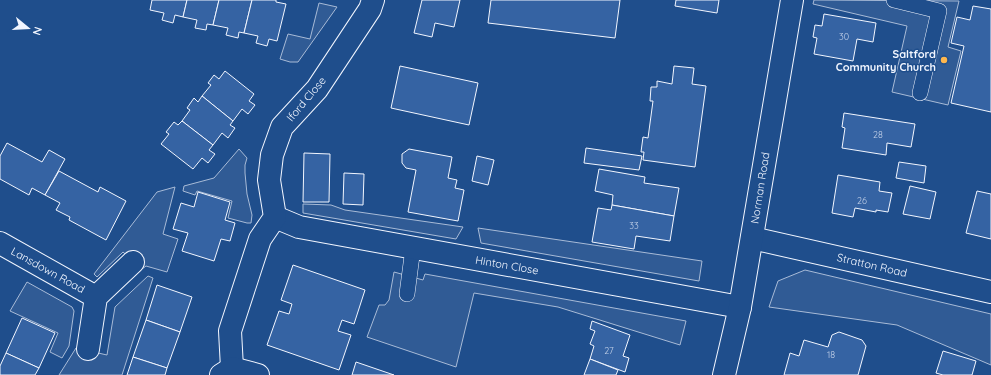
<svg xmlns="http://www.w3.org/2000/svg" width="991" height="375" font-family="Quicksand,sans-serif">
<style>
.built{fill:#305b95;stroke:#a8bbd7}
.building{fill:#3563a3;stroke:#f2f6ff}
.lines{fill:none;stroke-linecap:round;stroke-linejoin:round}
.service-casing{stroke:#f2f6ff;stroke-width:16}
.minor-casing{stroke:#f2f6ff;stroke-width:24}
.service{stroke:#1f4e8c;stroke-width:15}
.minor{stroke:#1f4e8c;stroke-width:22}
.poi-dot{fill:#ffb74d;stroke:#1f4e8c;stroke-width:1.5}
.labels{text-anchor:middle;stroke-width:3;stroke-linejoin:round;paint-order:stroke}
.number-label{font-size:9px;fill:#c3d1e8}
.poi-label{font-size:11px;font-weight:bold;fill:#f2f6ff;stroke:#1f4e8c;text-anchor:end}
.street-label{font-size:11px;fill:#f2f6ff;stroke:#1f4e8c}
</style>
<rect width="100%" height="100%" fill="#1f4e8c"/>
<!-- built -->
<g class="built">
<path d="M814,0L959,1L948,47L961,51L948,105L892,92L907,26L813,4Z"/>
<path d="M319,3L337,7L298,62H290L280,59L288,34L310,39Z"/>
<path d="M239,149L247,158L245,165V173L247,194L252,215L251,223H247L228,218L232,201L197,191L195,195L183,191L184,186L214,178Z"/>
<path d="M175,187L163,234L178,239L167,272L146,266L142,269L123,252L97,277L94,274L157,192Z"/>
<path d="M303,204L331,205L345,210L463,227L456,239L303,213Z"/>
<path d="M478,228L702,261L699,281L481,243Z"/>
<path d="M805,270L991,314V365L897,325L769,307L778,281Z"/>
<path d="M394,272L423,280L425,274L686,321L680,345L558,307L474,293L456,367L367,337L379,305H385L389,300Z"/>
<path d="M148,276L153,278L122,375H59L76,348L107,355L115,307Z"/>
<path d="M27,282L72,307L74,311L69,346L62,358L50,352L58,333L10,311Z"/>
</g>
<!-- building -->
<g class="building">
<path d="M152,0H187L183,17L175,15L173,23L162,20L164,13L150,10Z"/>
<path d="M187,0H219L213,25L207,24L206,30L195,28L197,20L183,17Z"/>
<path d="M219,0H252L244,33L239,32L238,38L226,35L228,28L213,25Z"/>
<path d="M252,0H276V2L286,4L277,41L269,39L267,46L256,43L258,36L244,33Z"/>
<path d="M422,0H460L454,27L435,23L432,37L414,33Z"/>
<path d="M491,0H620L615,38L488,23Z"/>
<path d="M676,0H719L717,13L675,6Z"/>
<path d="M973,6L991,9V112L951,103L964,46L951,43L957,17L970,20Z"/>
<path d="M824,14L876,23L873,42L857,39L853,61L814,54L817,38L813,37L815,25L822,26Z"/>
<path d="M400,66L478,83L469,125L391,108Z"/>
<path d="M674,66L694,68L692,84L706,86L695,167L643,160L644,152H641L643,137L648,138L653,101H650L651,87H657V81L672,84Z"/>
<path d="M225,71L254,94L249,101L255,105L248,114L242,109L233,121L202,96L211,85L208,83L214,75L219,79Z"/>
<path d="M202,96L233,121L230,125L235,128L228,138L222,133L213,145L182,121L190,110L187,108L194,98L198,102Z"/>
<path d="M844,113L915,124L911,147L887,143L886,155L842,148L845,128L842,127Z"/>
<path d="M182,121L213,145L209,150L215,154L208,163L202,158L193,169L161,144L169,134L166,132L174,122L178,125Z"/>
<path d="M7,143L42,162L49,150L65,159L45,195L32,188L29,195L0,179V156Z"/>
<path d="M586,148L642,156L639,170L584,163Z"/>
<path d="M409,149L452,157L448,178L457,180L455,188L464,190L458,221L408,212L416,170L406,168L402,163V154Z"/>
<path d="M304,153L330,154L329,202H303Z"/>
<path d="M477,156L494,160L488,185L472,181Z"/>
<path d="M899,162L926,166L924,183L896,178Z"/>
<path d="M599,169L645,177L644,183L679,188L674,216L612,205L613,195L595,191Z"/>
<path d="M59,171L98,192L100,187L126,201L106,240L69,220L70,217L56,210L60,203L45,195Z"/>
<path d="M344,173L364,174L363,205L343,204Z"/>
<path d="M838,175L880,182L879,191L892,193L888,212L876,210V212L855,208L853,217L832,213Z"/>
<path d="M910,186L936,192L930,219L903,214Z"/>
<path d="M977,191L991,194V239L966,233Z"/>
<path d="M198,192L230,202L225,220L235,223L230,241L221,239L214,261L182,251L188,233L173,229L181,203L194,207Z"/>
<path d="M612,205L674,216L670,241L636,236L634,249L592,242L598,208L611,210Z"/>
<path d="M293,265L365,290L354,324L342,320L338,331L351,335L339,370L267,345L279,311L289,314L292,304L281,300Z"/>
<path d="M157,285L192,297L180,332L146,320Z"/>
<path d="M22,318L55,333L39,368L6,353Z"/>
<path d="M146,320L180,332L167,368L133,357Z"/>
<path d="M592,321L630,335L623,356L629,358L625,372L590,359L594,346L590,344L595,331L590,329Z"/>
<path d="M839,332L862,340L866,346L858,375H784L790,353L799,356L804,340L828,347L832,335Z"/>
<path d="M943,351L976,361L972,375H943L936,373Z"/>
<path d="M6,353L39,368L35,375H0V366Z"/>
<path d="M133,357L167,368L165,375H127Z"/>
<path d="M590,359L618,370L616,375H584Z"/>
<path d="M356,362L394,375H352Z"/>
</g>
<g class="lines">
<!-- service casing -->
<g class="service-casing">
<g id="service">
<path d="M894,0L939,11L920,93"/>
<path d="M407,294L413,248"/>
</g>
</g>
<!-- minor casing -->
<g class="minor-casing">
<g id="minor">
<path d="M275,217L299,227L740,307"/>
<path d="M752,238L991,292"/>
<path d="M0,243L96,297"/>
<path d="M88,349L96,297L133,262"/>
<path d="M232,368L230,331L260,239L275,217L269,180L272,155L282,127L317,89L370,9L373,0"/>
<path d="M221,375L232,368L258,375"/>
<path d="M724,375L740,307L792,0"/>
</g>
</g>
<!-- service -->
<use href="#service" class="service"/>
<!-- minor -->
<use href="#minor" class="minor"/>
</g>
<!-- markers -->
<circle class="poi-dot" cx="944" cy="60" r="4"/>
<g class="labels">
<!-- number labels -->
<g class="number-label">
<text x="844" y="40">30</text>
<text x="878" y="138">28</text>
<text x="862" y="204">26</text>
<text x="634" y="229">33</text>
<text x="609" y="354">27</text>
<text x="831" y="358">18</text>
</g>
<!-- poi labels -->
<g class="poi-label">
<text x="936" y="58">Saltford<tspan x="936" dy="13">Community Church</tspan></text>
</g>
<!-- street labels -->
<g class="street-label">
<text transform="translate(306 99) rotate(-50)" y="4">Iford Close</text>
<text transform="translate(760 188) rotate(-81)" y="4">Norman Road</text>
<text transform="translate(507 265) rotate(10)" y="4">Hinton Close</text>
<text transform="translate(872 265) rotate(13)" y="4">Stratton Road</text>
<text transform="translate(48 270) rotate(29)" y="4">Lansdown Road</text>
</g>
</g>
<!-- north arrow -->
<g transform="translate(28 28) rotate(108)" stroke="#1f4e8c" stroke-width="3" paint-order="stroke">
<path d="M0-3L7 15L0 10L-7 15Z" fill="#f2f6ff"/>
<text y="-6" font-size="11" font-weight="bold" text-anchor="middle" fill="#f2f6ff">N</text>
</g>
</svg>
